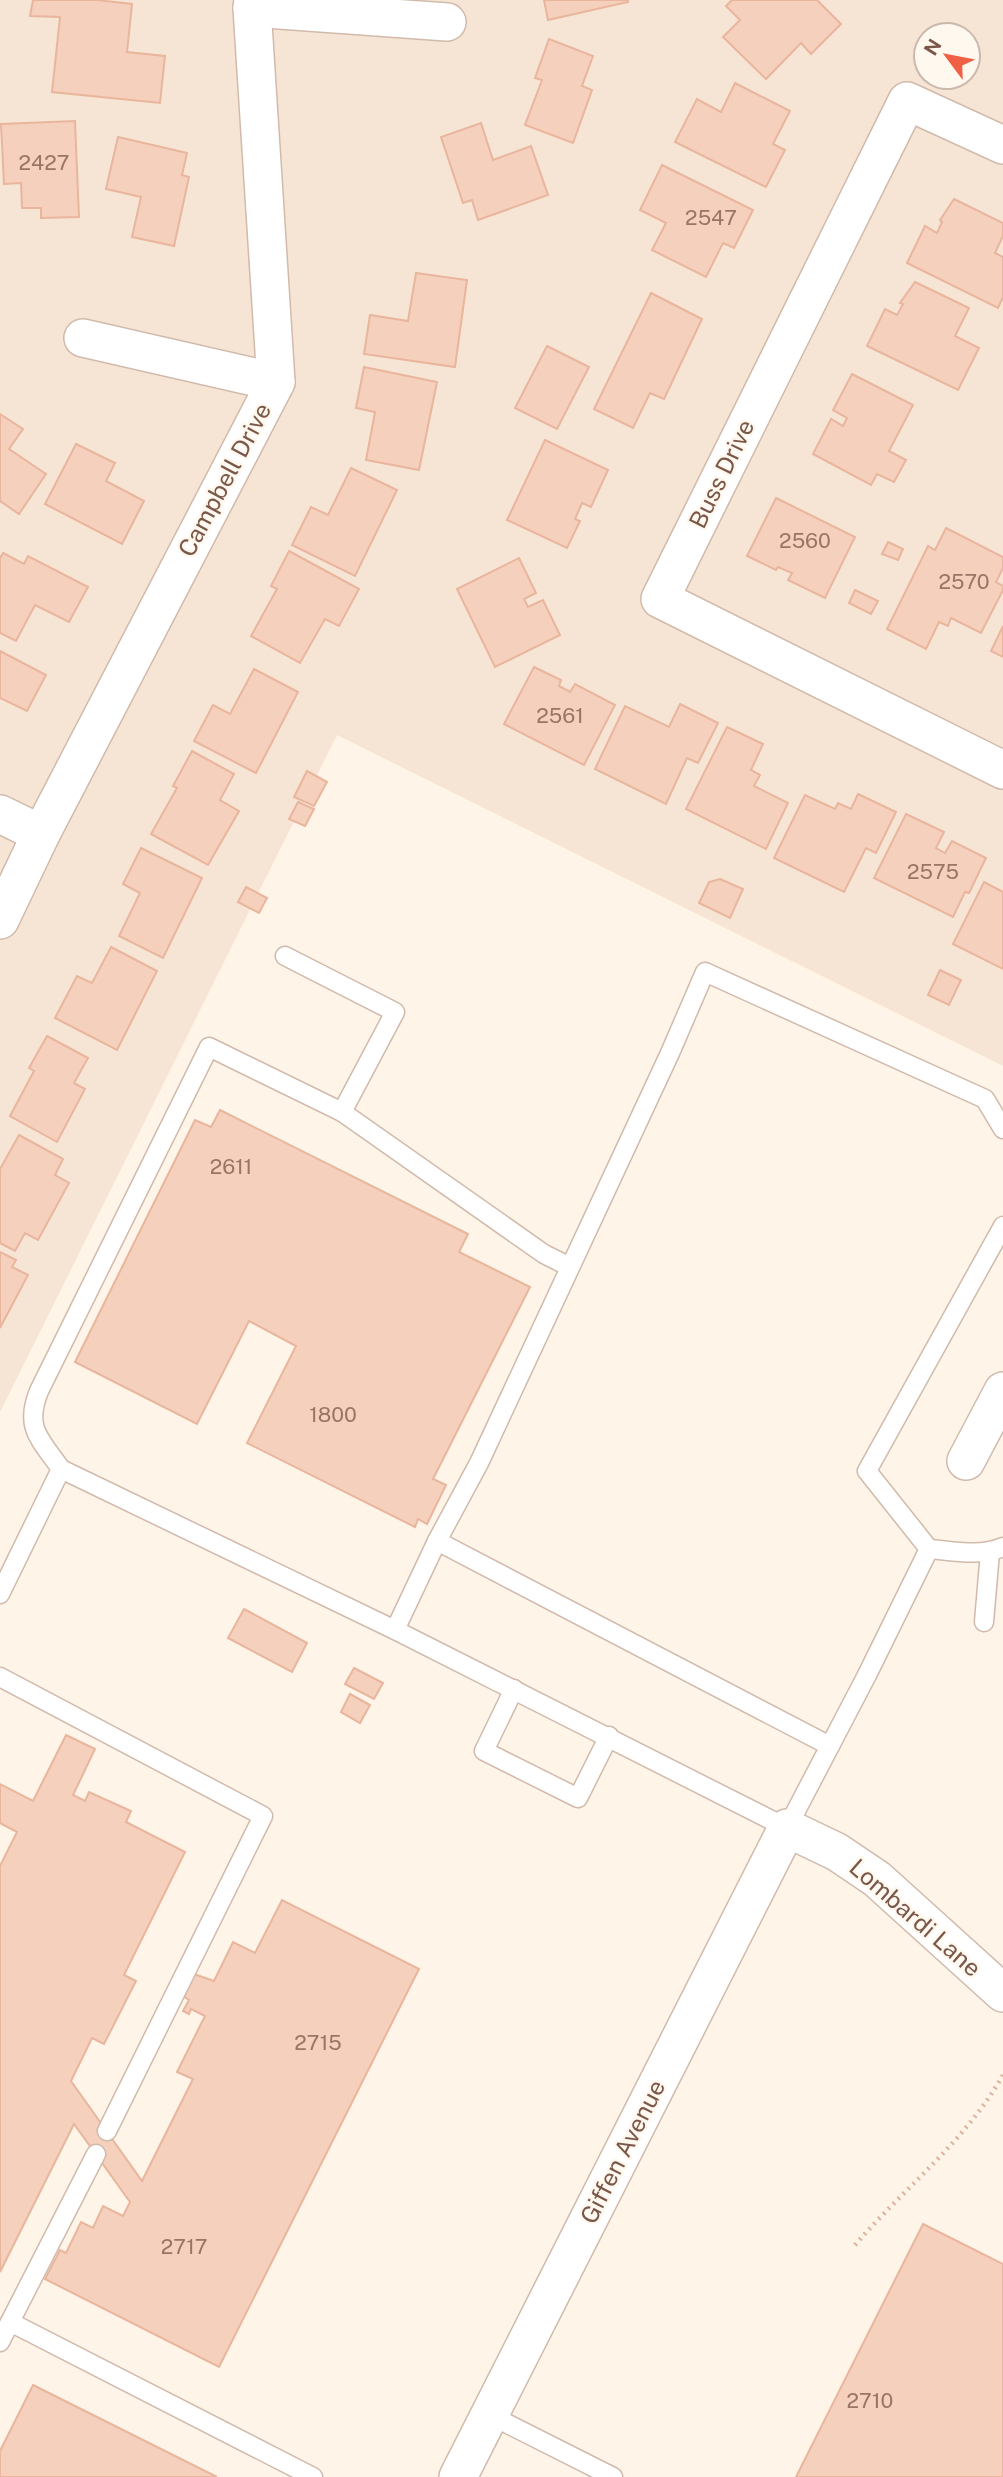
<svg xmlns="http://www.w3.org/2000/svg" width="1003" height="2477" font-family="'Public Sans',sans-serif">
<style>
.residential{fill:#f6e5d5;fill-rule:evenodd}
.building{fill:#f5d0bd;stroke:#e9b59c;stroke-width:2}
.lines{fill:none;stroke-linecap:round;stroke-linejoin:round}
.lane-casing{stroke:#d1baab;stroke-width:21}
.street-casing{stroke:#d1baab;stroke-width:40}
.path{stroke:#dbb39f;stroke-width:4.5;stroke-dasharray:2 5;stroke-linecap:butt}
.lane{stroke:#fff;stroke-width:18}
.street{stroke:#fff;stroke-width:37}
.labels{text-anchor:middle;stroke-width:5;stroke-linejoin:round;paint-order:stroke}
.number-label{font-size:21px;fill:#997566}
.street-label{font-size:24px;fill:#7a5749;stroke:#fff8ef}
</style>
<rect width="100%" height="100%" fill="#fef4e7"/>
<!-- residential -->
<path class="residential" d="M0,0H1003V1066L337,735L0,1412ZM926,35H968V77H926Z"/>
<!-- building -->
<g class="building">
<path d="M33,0H97L132,4L127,52L165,56L160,103L52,92L60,17L30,16Z"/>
<path d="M544,0H628V2L548,20Z"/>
<path d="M732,0H817L841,24L811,54L801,43L766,79L723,37L740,20L726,6Z"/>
<path d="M549,39L593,56L582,86L592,90L573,143L525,125L542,80L535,78Z"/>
<path d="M735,83L790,111L773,144L785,150L766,187L675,142L697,99L721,112Z"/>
<path d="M75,121L79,217L41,218V208H22L21,183L4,184L1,124Z"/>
<path d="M481,123L493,160L531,146L548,195L478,220L472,200L463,203L441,137Z"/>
<path d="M118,137L187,153L182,175L189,177L174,246L132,237L141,197L106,189Z"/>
<path d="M662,165L753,210L734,248L723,243L706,277L652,250L666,223L640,210Z"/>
<path d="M954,199L1003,223V236L995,253L1003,257V297L998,308L907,263L925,226L937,233L942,222L940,220Z"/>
<path d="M416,273L467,280L455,367L364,354L370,315L408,321Z"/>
<path d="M915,282L969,308L955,336L979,348L958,390L867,346L885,309L897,315L903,304L900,303Z"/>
<path d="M651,293L702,319L664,399L650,393L633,428L594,409Z"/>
<path d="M547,346L589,367L557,429L515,408Z"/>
<path d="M364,367L437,382L419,470L366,460L375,412L356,408Z"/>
<path d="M852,374L913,405L889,451L906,460L894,482L877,474L871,485L813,454L831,419L843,426L847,418L833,410Z"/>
<path d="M0,414L23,429L9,449L46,474L19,514L0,501Z"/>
<path d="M545,440L608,470L591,507L582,503L575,519L580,521L567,548L507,520Z"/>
<path d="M76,444L115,463L106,481L144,501L122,544L45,504Z"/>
<path d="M351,468L397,490L355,576L292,545L311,507L328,515Z"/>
<path d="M776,498L855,537L825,598L788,580L792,573L778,567L776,570L747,556Z"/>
<path d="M946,528L1003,557V568L996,582L1003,586V590L981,633L951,618L948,626L939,622L926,649L887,629L928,546L935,550Z"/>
<path d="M888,542L903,549L898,560L882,554Z"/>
<path d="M289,551L359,589L339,626L325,619L300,663L251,636L277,589L271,586Z"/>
<path d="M3,553L24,564L28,556L88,587L69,622L35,605L16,641L0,633V558Z"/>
<path d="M519,558L536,593L524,599L528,607L543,600L560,635L495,667L457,589Z"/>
<path d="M855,590L878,601L871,614L849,603Z"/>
<path d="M1003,626V657L991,651Z"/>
<path d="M0,651L46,675L27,711L0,698Z"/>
<path d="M534,667L561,680L559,686L570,692L575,684L615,705L584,765L504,724Z"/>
<path d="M254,669L298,692L256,773L194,741L213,705L230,714Z"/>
<path d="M680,704L718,723L698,763L687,758L666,804L595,769L625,706L669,727Z"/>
<path d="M727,727L763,744L751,770L760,775L754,786L788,803L766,849L686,809Z"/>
<path d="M192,751L234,774L220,800L239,811L208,865L151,834L177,788L173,786Z"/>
<path d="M307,771L327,782L314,806L294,797Z"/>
<path d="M858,794L896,812L876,853L866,848L844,892L774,858L805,795L835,809L838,803L851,809Z"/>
<path d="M298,802L314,809L305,826L289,819Z"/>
<path d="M906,814L944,832L936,848L945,853L952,841L986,858L969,893L965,892L953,917L874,878Z"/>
<path d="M141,848L202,878L163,958L119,936L140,893L123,884Z"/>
<path d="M720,879L743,889L730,918L699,903L709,882Z"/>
<path d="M984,882L1003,892V969L953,944Z"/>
<path d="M246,887L267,898L259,913L238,902Z"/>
<path d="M111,947L157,971L117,1050L55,1018L77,976L92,983Z"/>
<path d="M940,970L961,980L949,1005L928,995Z"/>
<path d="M47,1036L88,1058L74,1083L85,1089L57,1142L10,1116L34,1071L29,1068Z"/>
<path d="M220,1110L468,1234L459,1252L530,1287L433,1479L446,1485L427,1524L418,1519L415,1527L247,1443L296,1346L249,1321L197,1424L75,1362L195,1120L211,1127Z"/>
<path d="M19,1135L63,1159L55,1175L69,1183L38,1240L25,1233L15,1251L0,1243V1169Z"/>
<path d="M0,1252L16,1260L12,1267L28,1275L0,1328Z"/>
<path d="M244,1609L307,1643L292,1672L228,1638Z"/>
<path d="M354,1668L383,1683L374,1699L345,1684Z"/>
<path d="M350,1694L370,1705L360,1723L341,1712Z"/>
<path d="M66,1735L95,1749L73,1795L85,1801L89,1792L131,1811L126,1822L185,1852L124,1975L136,1981L104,2044L92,2038L71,2081L142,2181L193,2079L177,2072L205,2016L191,2009L189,2014L183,2011L189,2000L183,1996L194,1974L214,1981L233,1942L255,1953L282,1900L419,1969L219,2367L45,2279L60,2250L66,2253L81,2222L93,2228L103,2206L123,2216L130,2202L74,2124L0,2272V1866L17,1832L0,1823V1784L33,1801Z"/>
<path d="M923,2224L1003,2264V2477H796Z"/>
<path d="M33,2385L217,2477H0V2451Z"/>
</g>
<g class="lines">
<!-- lane casing -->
<g class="lane-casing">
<g id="lane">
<path d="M285,956L395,1012L342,1112"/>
<path d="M570,1267L544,1254L342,1112L209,1047L39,1391C24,1428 40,1439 61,1469L395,1630L787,1828L867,1675L929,1549L867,1471L1003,1226"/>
<path d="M437,1541L830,1746"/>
<path d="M929,1549C954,1551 979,1557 1003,1547"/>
<path d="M0,1594L61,1469"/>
<path d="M984,1622L990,1552"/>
<path d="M395,1630L437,1541L479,1463L670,1053L705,972L985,1099L1003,1129"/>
<path d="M0,1677L263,1816L107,2131"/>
<path d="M514,1689L484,1751L578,1798L609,1736"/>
<path d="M10,2322L96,2154"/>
<path d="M0,2342L10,2322L313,2477"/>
<path d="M490,2415L613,2477"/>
</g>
</g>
<!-- street casing -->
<g class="street-casing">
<g id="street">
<path d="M252,8L447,22"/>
<path d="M1003,145L907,101L660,599L1003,770"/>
<path d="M83,338L276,382"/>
<path d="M0,814L41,834"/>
<path d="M0,920L41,834L276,382L252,8L253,0"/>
<path d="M966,1461L1003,1391"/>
<path d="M458,2477L787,1828L837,1852L877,1879L1003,1993"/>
</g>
</g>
<!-- path -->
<path class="path" d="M855,2245C905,2187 965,2142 1003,2075"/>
<!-- lane -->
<use href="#lane" class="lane"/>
<!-- street -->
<use href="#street" class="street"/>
</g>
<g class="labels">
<!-- number labels -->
<g class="number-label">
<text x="44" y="170">2427</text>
<text x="711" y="225">2547</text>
<text x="805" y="548">2560</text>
<text x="964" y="589">2570</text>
<text x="560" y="723">2561</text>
<text x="933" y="879">2575</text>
<text x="231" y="1174">2611</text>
<text x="333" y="1422">1800</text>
<text x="318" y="2050">2715</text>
<text x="184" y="2254">2717</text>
<text x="870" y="2408">2710</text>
</g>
<!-- street labels -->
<g class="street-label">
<text transform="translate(722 474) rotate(-64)" y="8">Buss Drive</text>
<text transform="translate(225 480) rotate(-62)" y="8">Campbell Drive</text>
<text transform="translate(915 1918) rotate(41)" y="8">Lombardi Lane</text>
<text transform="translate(623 2152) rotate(-63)" y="8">Giffen Avenue</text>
</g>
</g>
<!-- north arrow -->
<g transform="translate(947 56) rotate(302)"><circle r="33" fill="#fff8ef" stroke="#cab8ad" stroke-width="2"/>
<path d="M0-5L12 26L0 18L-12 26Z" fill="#f06044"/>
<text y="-10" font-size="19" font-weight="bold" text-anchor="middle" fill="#7a5749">N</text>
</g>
</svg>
